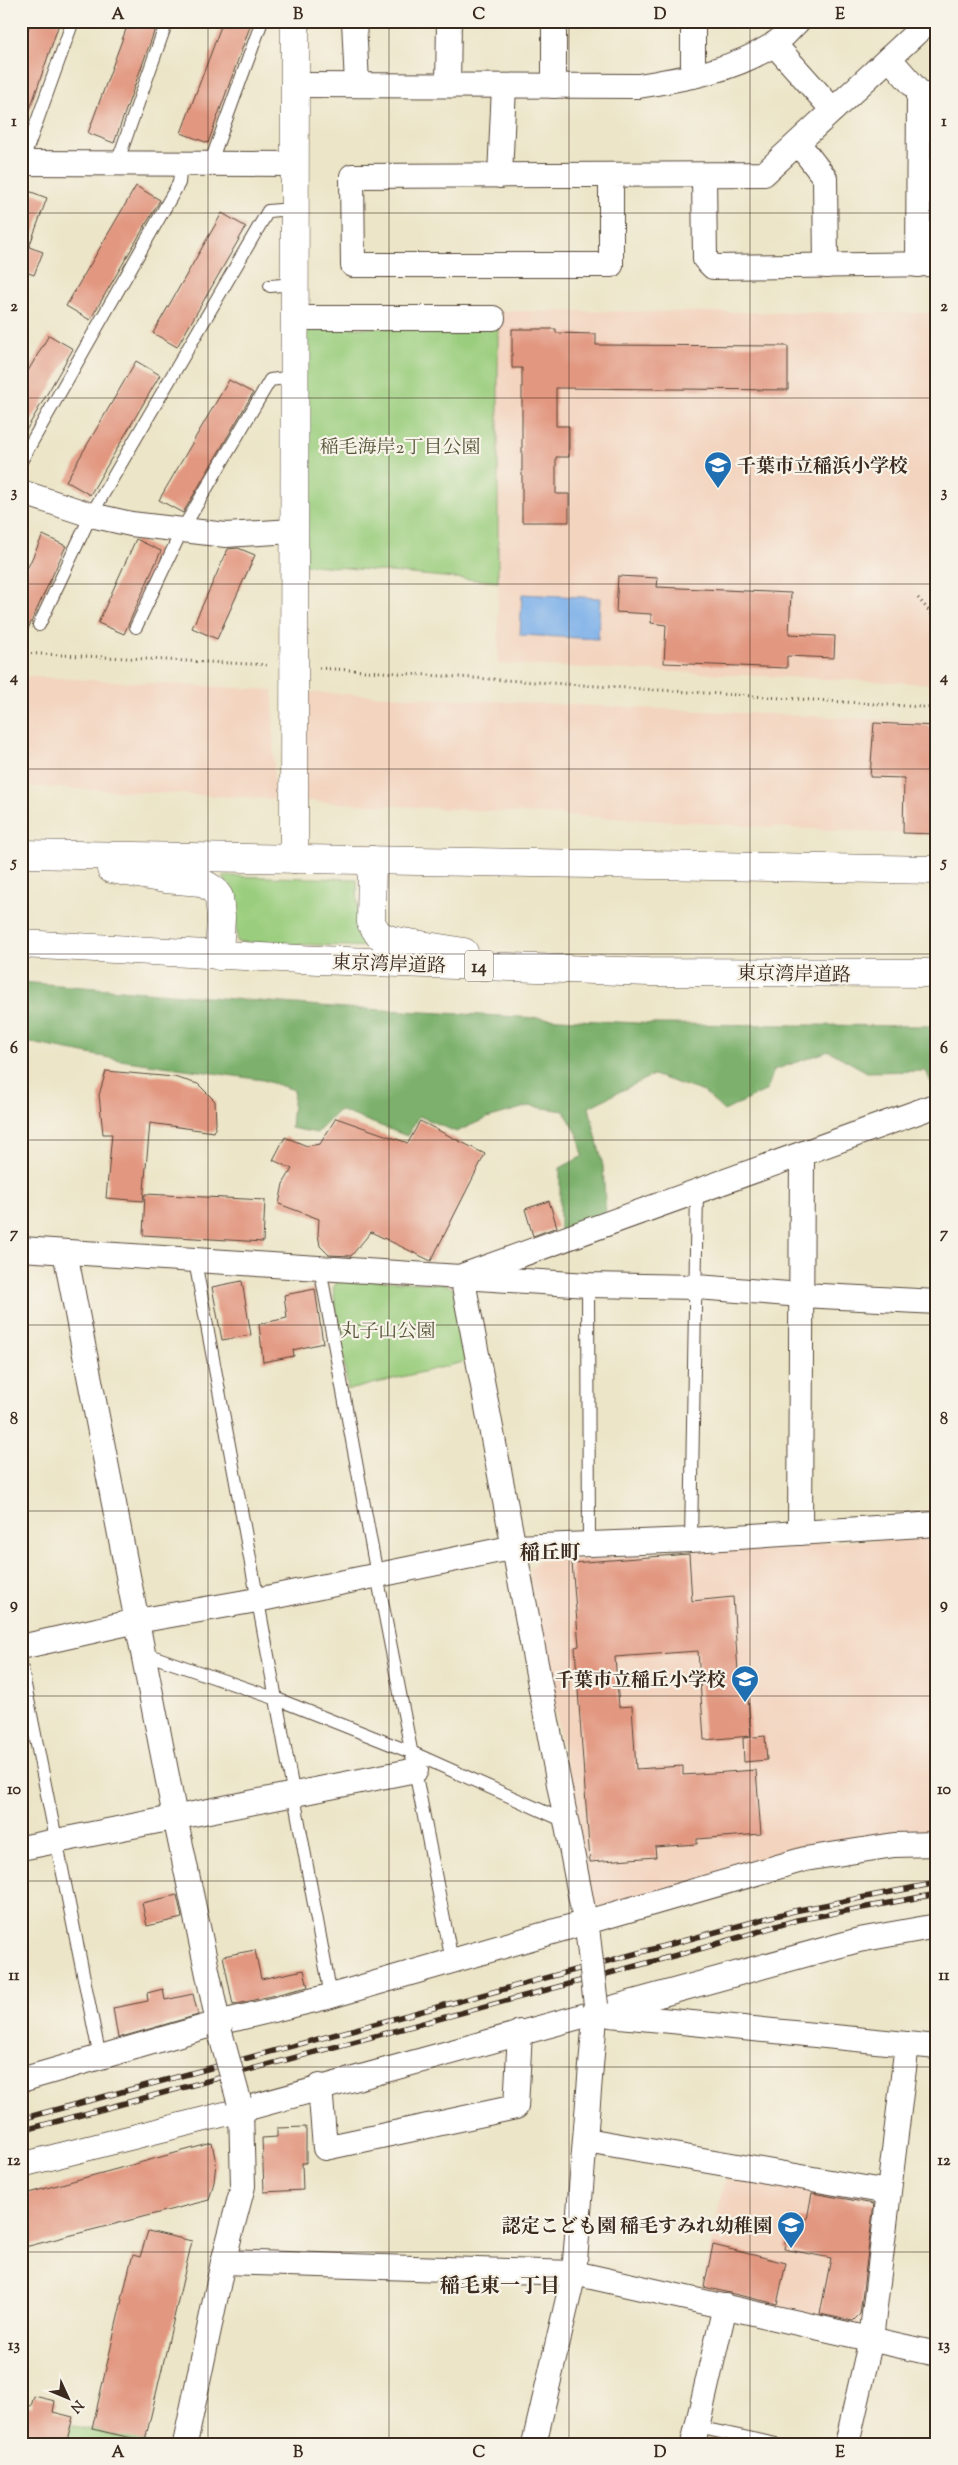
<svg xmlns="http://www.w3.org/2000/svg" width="958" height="2465" font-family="'Sorts Mill Goudy','Noto Serif JP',serif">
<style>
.built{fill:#f3d4bf}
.green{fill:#9acd7d;stroke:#6a7c4e}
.forest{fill:#7bb06c;stroke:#5b6d45}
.water{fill:#7db0e9;stroke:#5c6d84}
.building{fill:#e29780}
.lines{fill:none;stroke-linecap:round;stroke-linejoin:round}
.lane-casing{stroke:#564638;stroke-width:14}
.street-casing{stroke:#564638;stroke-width:26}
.secondary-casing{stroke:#564638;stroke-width:29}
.highway-casing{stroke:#564638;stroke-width:29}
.path{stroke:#564638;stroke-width:3;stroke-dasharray:1 4;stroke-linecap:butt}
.lane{stroke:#fff;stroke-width:12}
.street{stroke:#fff;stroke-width:24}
.secondary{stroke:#fff;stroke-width:28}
.highway{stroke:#fff;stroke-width:28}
.rail-casing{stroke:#3b2a1e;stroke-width:5.5}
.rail{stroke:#f7f3e8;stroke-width:4;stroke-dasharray:11;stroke-linecap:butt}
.street-bridge-casing{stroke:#564638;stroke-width:26;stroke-linecap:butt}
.street-bridge{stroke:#fff;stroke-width:24}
.grid{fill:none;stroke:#3b2a1e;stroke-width:1;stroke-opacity:0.55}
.labels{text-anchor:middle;stroke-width:4.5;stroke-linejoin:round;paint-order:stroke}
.shield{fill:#f7f3e8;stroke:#73665b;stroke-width:1}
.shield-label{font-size:18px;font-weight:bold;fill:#3b2a1e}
.park-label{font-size:19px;fill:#535336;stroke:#f7f3e8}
.poi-label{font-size:19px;font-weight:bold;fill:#3b2a1e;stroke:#f7f3e8;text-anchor:end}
.street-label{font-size:19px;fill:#3b2a1e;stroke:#f7f3e8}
.neighbourhood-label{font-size:20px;font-weight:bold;fill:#3b2a1e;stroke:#f7f3e8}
.neatline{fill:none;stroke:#3b2a1e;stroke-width:2}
.grid-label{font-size:16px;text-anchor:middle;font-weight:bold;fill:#3b2a1e}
</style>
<rect width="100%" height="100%" fill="#f7f3e8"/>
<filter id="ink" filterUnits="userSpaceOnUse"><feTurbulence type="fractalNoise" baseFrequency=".02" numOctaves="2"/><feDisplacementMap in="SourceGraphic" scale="10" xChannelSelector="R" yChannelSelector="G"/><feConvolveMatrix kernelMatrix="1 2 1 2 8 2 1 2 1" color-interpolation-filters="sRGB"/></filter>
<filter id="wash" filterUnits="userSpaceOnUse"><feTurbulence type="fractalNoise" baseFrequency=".0096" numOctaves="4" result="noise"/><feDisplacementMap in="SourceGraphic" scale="20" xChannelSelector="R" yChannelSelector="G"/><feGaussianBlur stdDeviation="1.12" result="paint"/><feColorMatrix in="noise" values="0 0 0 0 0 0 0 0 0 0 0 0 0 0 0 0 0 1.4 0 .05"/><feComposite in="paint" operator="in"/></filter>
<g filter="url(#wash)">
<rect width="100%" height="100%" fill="#ece5c8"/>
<!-- built -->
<g class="built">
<path d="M498,311L937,313V684L498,664Z"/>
<path d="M21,676L273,690L274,799L21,786Z"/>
<path d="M305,692L937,722V836L306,801Z"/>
<path d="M937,1536V1836L604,1910L592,1902L529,1570L538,1561Z"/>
<path d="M727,2171L866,2193L877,2205L864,2317L854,2328L700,2292Z"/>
</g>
<!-- green -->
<g class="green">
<path d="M302,328H498V582L303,564Z"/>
<path d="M222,876L357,879C358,909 355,922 371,947L237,942L235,892Z"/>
<path d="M339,1279L445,1284L456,1291L468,1361L348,1390L333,1288Z"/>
<path d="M71,2425L152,2444H66Z"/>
</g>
<!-- forest -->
<path class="forest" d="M21,982L345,1008L656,1024L937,1026V1096L926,1071L867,1072L829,1051L774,1070L767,1090L724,1111L704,1092L653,1075L589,1107L603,1166L606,1216L560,1235V1168L583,1156L578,1135L564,1111L529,1106L487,1118L456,1132L419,1116L407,1136L339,1110L317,1133L291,1128L294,1090L263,1080L120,1060L21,1041Z"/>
<!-- water -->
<path class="water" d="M522,594L600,598L598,639L520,635Z"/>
<g id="blocks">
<!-- building -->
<g class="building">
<path d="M31,21H60L24,127L21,126V48Z"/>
<path d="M129,21H158L114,143L88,133Z"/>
<path d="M223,21H252L208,143L181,133Z"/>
<path d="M136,186L160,200L90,320L66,306Z"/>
<path d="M21,188L47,198L29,247L43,252L34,275L21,270Z"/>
<path d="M222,213L246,227L177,347L153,333Z"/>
<path d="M512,329H556V333L596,334V345L788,346V390L556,388V426H569V457H556V494H569V522H522V368H512Z"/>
<path d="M49,335L73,349L21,439V383Z"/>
<path d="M136,361L160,375L90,495L66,481Z"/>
<path d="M229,380L253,393L183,513L159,500Z"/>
<path d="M43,535L66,546L21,644V582Z"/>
<path d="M136,539L161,551L124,634L98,623Z"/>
<path d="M238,548L255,555L217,639L192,628L228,549Z"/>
<path d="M618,576L658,578L657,587L791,593L789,634L835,636L834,658L787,656V668L664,663L666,625L651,623V614L616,612Z"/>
<path d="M874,723L937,726V834L903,833L904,778L870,777Z"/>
<path d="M106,1071L174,1077L198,1084L215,1101L216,1124L214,1132L150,1123L143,1201L106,1198L112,1134H103L99,1095Z"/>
<path d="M336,1118L408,1143L420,1121L485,1154L431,1261L371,1232L351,1256L329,1255L320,1246L318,1234L319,1219L279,1204L283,1184L292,1169L273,1160L285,1137L307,1146L320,1144Z"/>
<path d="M145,1194L265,1200L263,1242L143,1235Z"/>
<path d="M549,1201L557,1227L533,1236L525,1209Z"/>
<path d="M242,1281L251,1335L222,1340L212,1287Z"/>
<path d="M315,1289L323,1343L293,1350L294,1356L263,1362L259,1324L287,1318L284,1295Z"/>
<path d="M689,1554L692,1601L733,1597L739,1686L747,1685L751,1736L704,1740L698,1651L615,1657L619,1707L632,1706L636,1769L683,1766V1775L756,1770L761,1834L697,1839V1844L655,1847L656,1857L590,1862L575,1647L579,1646L572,1563Z"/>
<path d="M765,1736L767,1760L744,1762L743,1738Z"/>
<path d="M177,1895L182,1918L147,1926L142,1903Z"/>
<path d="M255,1950L261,1979L304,1970L308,1987L233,2005L223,1956Z"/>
<path d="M163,1989L165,2000L193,1994L198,2015L118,2038L113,2008L148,2001L147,1993Z"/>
<path d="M306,2127V2163H302L303,2190L264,2192L262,2138L277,2137V2128Z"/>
<path d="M212,2143L216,2163L214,2182L209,2200L21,2248V2195Z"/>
<path d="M812,2193L874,2204L860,2314L853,2321L820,2314L831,2258L784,2249L790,2216L807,2219Z"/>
<path d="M148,2231L192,2241L145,2441L92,2429L130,2265L133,2255L140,2257Z"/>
<path d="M713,2245L786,2263L777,2304L704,2287Z"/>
<path d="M34,2396L55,2401L53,2412L73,2417L66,2444H21V2404L31,2406Z"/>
</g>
</g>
</g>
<g filter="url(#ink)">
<use href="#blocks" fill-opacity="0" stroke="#564638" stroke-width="1"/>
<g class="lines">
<!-- lane casing -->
<g class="lane-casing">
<g id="lane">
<path d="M22,163L73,21"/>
<path d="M117,163L167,21"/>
<path d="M210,164L262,21"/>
<path d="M270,286L295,284"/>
<path d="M21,461L179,183L181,163"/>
<path d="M39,625L91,515L268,211L280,210"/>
<path d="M136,627L182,530L270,380L294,377"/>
<path d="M195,1261L331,1996"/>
<path d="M320,1268L377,1575L452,1961"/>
<path d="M588,1285L589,1545"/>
<path d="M691,1540L697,1191"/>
<path d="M143,1653L277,1699L413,1753L567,1822"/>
<path d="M21,1665L100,2058"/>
<path d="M697,2427L776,2444"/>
</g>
</g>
<!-- street casing -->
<g class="street-casing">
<g id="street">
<path d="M354,21L357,85"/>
<path d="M554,21V86"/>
<path d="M774,44L833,110"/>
<path d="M889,58L919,92L918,265"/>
<path d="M693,76V21"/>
<path d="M296,85L639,86C686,78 732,71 773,45C782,39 790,29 798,21"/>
<path d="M448,85L449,21"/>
<path d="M798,143L825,178L826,266"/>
<path d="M21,163L296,164"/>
<path d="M611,175V265H353L352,176L764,174L929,21"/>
<path d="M704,175L705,259L713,267L937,264"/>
<path d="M500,176L504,86"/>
<path d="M310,318H493"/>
<path d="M21,492L91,515L131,524L226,535L293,531"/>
<path d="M21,1249L588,1285L697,1287L802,1295L937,1302"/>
<path d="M65,1252L175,1817L220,2032"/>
<path d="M800,1533L802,1155"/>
<path d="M21,1647L137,1621L257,1600L515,1547L691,1540L937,1524"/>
<path d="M21,1848L416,1770"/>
<path d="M588,1936L462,1276L937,1105"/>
<path d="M610,2015L937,2047"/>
<path d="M21,2080L218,2023L331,1996L805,1859L894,1845L937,1844"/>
<path d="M320,2086L325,2148L516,2107L520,2032"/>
<path d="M586,2140L888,2192"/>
<path d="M21,2165L241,2110L859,1940L937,1926"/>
<path d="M223,2262L574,2273L937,2354"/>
<path d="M185,2444L223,2262L243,2186L241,2110L239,2101"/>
<path d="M534,2444L574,2273L596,2005"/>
<path d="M693,2444L725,2306"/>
<path d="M847,2444L871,2339L907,2044"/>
</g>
</g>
<!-- secondary casing -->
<g class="secondary-casing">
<path id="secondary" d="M294,859L295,21"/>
</g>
<!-- highway casing -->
<g class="highway-casing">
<g id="highway">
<path d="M21,854L937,870"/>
<path d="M372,860L371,923L379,935L391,940L464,952"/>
<path d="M111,869L165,879L201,882L213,889L219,897L221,917L219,956"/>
<path d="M21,944L318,960L649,972L937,973"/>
</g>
</g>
<!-- path -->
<g class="path">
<path d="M918,598L937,620"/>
<path d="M21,653L270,665"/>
<path d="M319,668L937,708"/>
</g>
<!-- lane -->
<use href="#lane" class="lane"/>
<!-- street -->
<use href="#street" class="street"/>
<!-- secondary -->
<use href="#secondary" class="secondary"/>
<!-- highway -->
<use href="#highway" class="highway"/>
<!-- rail casing -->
<g class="rail-casing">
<g id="rail">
<path d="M21,2119L794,1911L937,1883"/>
<path d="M21,2131L703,1948L797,1920L937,1894"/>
</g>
</g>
<!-- rail -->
<use href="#rail" class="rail"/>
<!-- street-bridge casing -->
<g class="street-bridge-casing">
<g id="street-bridge">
<path d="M588,1936L596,2005"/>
<path d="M220,2032L239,2101"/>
</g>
</g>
<!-- street-bridge -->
<use href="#street-bridge" class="street-bridge"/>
</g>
</g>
<!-- grid -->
<path class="grid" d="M208,21V2444M389,21V2444M569,21V2444M750,21V2444M21,213H937M21,398H937M21,584H937M21,769H937M21,954H937M21,1140H937M21,1325H937M21,1511H937M21,1696H937M21,1881H937M21,2067H937M21,2252H937"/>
<!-- icons -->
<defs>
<g id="school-pin" transform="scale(1.4375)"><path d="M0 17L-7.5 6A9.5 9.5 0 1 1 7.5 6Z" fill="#1f6fb2" stroke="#f7f3e8"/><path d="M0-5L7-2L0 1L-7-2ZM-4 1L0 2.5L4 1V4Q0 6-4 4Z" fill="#fff"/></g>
</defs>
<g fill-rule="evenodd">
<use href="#school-pin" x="718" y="465"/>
<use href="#school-pin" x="745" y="1679"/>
<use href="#school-pin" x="791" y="2225"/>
</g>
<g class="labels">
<!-- shield labels -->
<rect class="shield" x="465" y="950.5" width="28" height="31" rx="4"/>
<g class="shield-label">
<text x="479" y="972">14</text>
</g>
<!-- park labels -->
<g class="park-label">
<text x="400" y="453">稲毛海岸2丁目公園</text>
<text x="388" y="1337">丸子山公園</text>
</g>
<!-- poi labels -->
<g class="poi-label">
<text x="737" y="472" text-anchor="start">千葉市立稲浜小学校</text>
<text x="726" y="1686">千葉市立稲丘小学校</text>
<text x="772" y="2232">認定こども園 稲毛すみれ幼稚園</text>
</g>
<!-- street labels -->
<g class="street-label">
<text transform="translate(389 963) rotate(2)" y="7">東京湾岸道路</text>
<text transform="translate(794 973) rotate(1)" y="7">東京湾岸道路</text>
</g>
<!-- neighbourhood labels -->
<g class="neighbourhood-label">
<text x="550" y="1559">稲丘町</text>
<text x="500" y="2292">稲毛東一丁目</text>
</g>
</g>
<!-- margin -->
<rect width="958" height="2465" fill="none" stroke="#f7f3e8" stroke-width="55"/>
<!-- north arrow -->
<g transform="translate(68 2398) rotate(134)" stroke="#f7f3e8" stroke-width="4" paint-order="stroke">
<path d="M0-4L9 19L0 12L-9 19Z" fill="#3b2a1e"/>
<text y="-8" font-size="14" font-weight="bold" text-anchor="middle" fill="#3b2a1e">N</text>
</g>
<rect x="28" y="28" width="902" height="2410" class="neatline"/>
<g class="grid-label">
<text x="118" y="19">A</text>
<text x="298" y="19">B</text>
<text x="479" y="19">C</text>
<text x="660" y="19">D</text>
<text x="840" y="19">E</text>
<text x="14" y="126">1</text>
<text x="944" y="126">1</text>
<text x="14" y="311">2</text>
<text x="944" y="311">2</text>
<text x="14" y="497">3</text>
<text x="944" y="497">3</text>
<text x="14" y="682">4</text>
<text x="944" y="682">4</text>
<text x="14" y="867">5</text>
<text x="944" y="867">5</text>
<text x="14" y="1053">6</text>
<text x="944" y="1053">6</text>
<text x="14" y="1238">7</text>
<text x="944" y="1238">7</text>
<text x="14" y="1424">8</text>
<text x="944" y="1424">8</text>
<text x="14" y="1609">9</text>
<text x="944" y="1609">9</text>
<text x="14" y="1794">10</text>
<text x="944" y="1794">10</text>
<text x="14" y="1980">11</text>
<text x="944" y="1980">11</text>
<text x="14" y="2165">12</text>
<text x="944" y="2165">12</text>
<text x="14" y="2350">13</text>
<text x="944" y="2350">13</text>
<text x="118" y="2457">A</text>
<text x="298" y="2457">B</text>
<text x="479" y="2457">C</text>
<text x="660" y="2457">D</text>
<text x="840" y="2457">E</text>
</g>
</svg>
